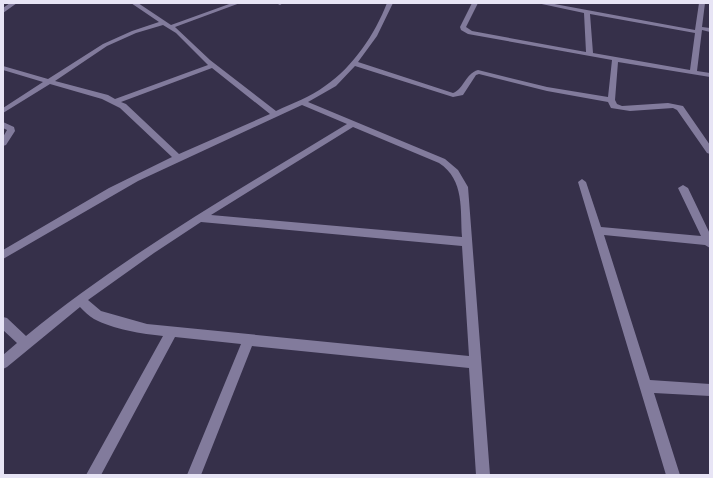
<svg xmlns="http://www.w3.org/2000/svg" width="713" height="478" font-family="Jost,sans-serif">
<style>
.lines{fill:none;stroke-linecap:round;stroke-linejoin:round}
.minor{fill:#827b9c;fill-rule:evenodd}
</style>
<rect width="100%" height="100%" fill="#36304a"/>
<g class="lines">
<!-- minor -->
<g class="minor">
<path d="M10,3H17L3,13V8Z"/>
<path d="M131,3H138L171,25L232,3H240L175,27L210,60L276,111C293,103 310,97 325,86C353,67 375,34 387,3H393L377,36L358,62L453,93C464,89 465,74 478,70L547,87L608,97L612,60L468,34L461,30L460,27L472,3H478L466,27L472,31L586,52L584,13L537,3H549L695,30L699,3H705L702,27L710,28V32L702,30L697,71L710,73V77L618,62L615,100L617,104L622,106L668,103L683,106L710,145V154L707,153L677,110L673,108L630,111L611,108L608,102L547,91L479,74L476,75L463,95L453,97L355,66L336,86L308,102L445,159L458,170L468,187L490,475H476L469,368L252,346L201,475H187L241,344L175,337L101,475H86L163,336C143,334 112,329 94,319C89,316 84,311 80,307L7,367L3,369V355L17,343L3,330V317L7,318L26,336C126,254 237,191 347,124L302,105L138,181L3,259V250L109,188L172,157L120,108L102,99L50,84L3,113V108L43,82L3,70V66L48,79L103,44L132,31L159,22ZM590,14L695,33L690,70L593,53ZM163,25L176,33L208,65L115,99L108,95L55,81L107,46L136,33ZM212,68L270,114L179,154L126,104L121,102ZM353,127L439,163C465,180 460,210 462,237L211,215ZM201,222L462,246L469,356L147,324L101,311L88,300L154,253Z"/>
<path d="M276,3H283L280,5Z"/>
<path d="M3,122L14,127L15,131L6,145L3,146V137L7,130L3,128Z"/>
<path d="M582,179L586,182L601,227L701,236L678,188L683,185L688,188L710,234V248L705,245L604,235L650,380L710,384V396L654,393L680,475H666L578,182Z"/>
</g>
</g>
<!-- border -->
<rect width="713" height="478" fill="none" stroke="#e7e4f5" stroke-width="8"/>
</svg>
